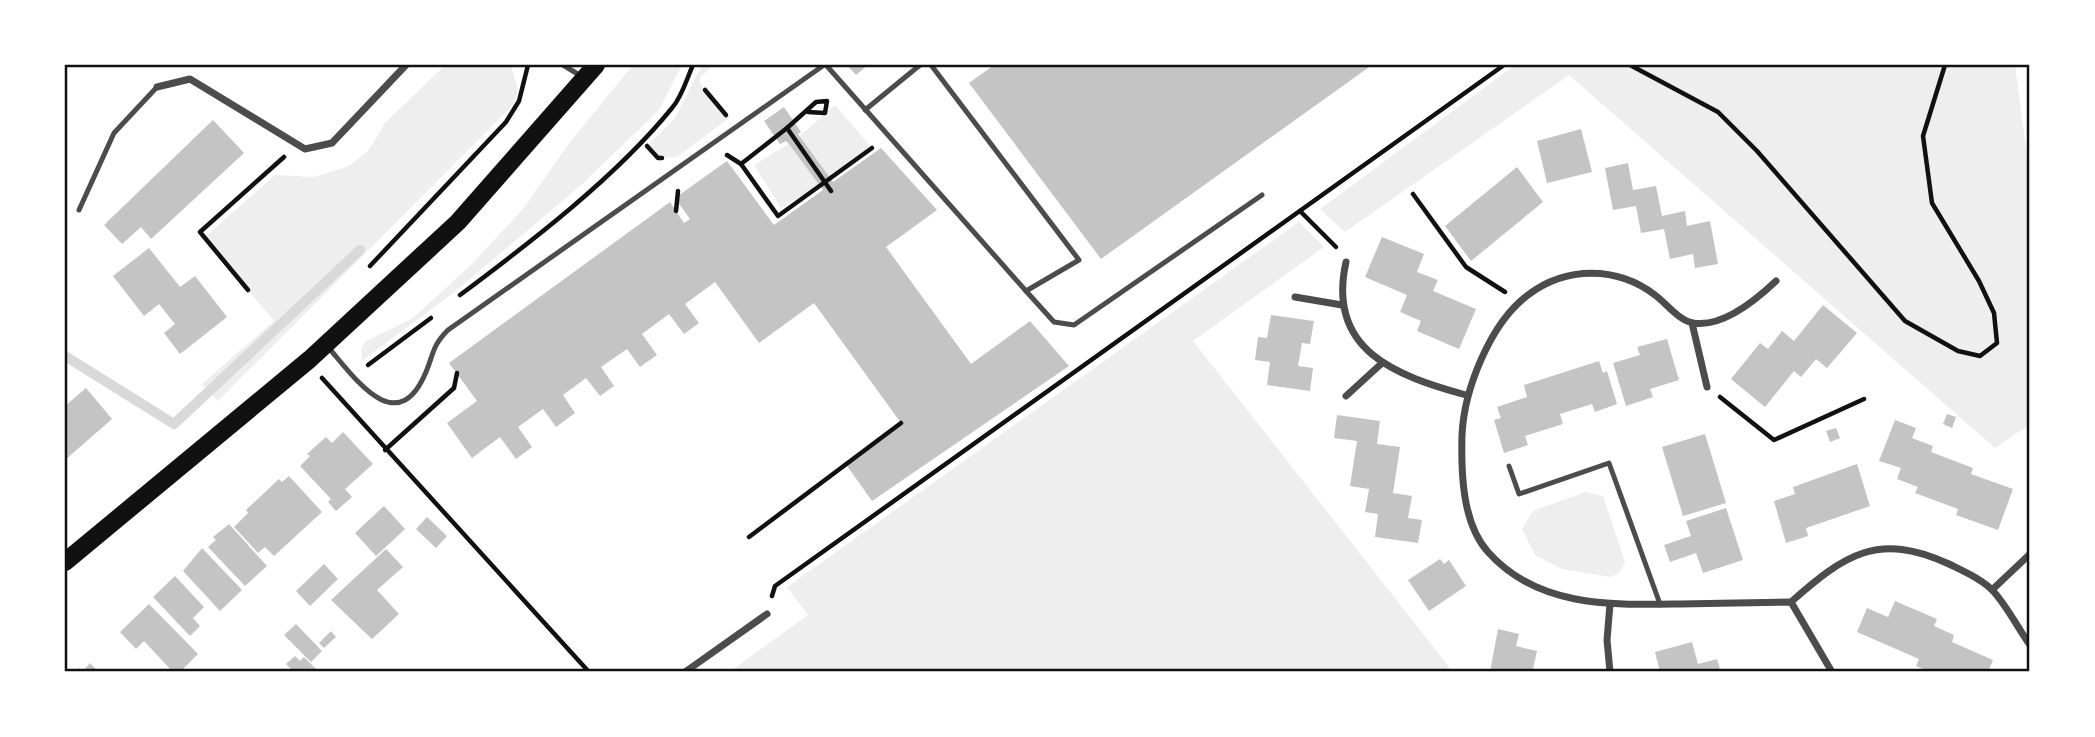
<svg xmlns="http://www.w3.org/2000/svg" width="2095" height="737" font-family="'Noto Sans',sans-serif">
<style>
.green{fill:#eee}
.lines{fill:none;stroke-linecap:round;stroke-linejoin:round}
.stream{stroke:#d9d9d9;stroke-width:10}
.building{fill:#c4c4c4}
.path{stroke:#111;stroke-width:4.5}
.service{stroke:#4c4c4c;stroke-width:5}
.minor{stroke:#4c4c4c;stroke-width:7}
.primary{stroke:#111;stroke-width:18}
.neatline{fill:none;stroke:#111;stroke-width:2.5}
</style>
<rect width="100%" height="100%" fill="#fff"/>
<!-- green -->
<g class="green">
<path d="M445,65H511L518,90L513,105L218,401L202,384L274,321L204,238L275,175L314,177L349,166L368,151L385,123Z"/>
<path d="M633,65H682L659,110L579,187L452,294L362,361L361,349L366,341L413,318L473,263L523,209L570,142Z"/>
<path d="M702,65H714L700,77V84L729,118L677,157L658,158L647,146L675,118Z"/>
<path d="M1515,65H2015L2030,178V424L1995,448L1569,75L1345,232L1320,209Z"/>
<path d="M835,105L872,148L825,182L781,208L754,165L795,140Z"/>
<path d="M1299,222L1324,247L1193,341L1453,672H729L808,615L787,587Z"/>
<path d="M1585,492L1603,496L1625,562L1620,572L1611,577L1562,569L1535,555L1522,529L1533,511Z"/>
</g>
<g class="lines">
<!-- stream -->
<path class="stream" d="M65,356L174,424L360,250"/>
</g>
<!-- building -->
<g class="building">
<path d="M847,65H868L856,75Z"/>
<path d="M994,65H1372L1101,259L969,83Z"/>
<path d="M784,107L801,132L798,134L833,182L881,148L937,210L886,247L971,364L1030,321L1069,366L872,501L845,463L901,423L814,303L759,343L715,282L685,304L699,323L684,334L669,314L642,334L657,355L640,367L627,349L601,367L614,386L600,396L586,378L563,395L575,413L556,427L543,409L518,427L532,447L516,459L500,437L472,458L447,423L477,401L449,363L670,202L684,223L690,219L675,198L727,161L774,225L823,190L789,144L786,141L780,144L764,121Z"/>
<path d="M213,120L244,153L151,239L141,227L122,244L104,225Z"/>
<path d="M1581,129L1592,172L1547,183L1537,141Z"/>
<path d="M1628,163L1633,190L1656,186L1662,216L1685,211L1687,226L1710,221L1718,264L1695,268L1693,254L1670,259L1664,229L1641,233L1636,206L1613,210L1605,168Z"/>
<path d="M1517,167L1543,202L1471,261L1445,226Z"/>
<path d="M1382,237L1424,254L1417,272L1438,280L1433,291L1476,309L1459,349L1417,331L1421,321L1400,312L1407,295L1365,277Z"/>
<path d="M149,248L180,287L195,276L227,317L180,354L164,333L175,324L159,304L144,316L113,276Z"/>
<path d="M1823,305L1857,333L1827,368L1816,359L1801,377L1794,371L1765,407L1731,379L1760,343L1768,349L1782,331L1794,341Z"/>
<path d="M1271,315L1314,321L1310,344L1302,343L1298,366L1313,368L1310,391L1267,385L1270,362L1255,360L1258,337L1267,338Z"/>
<path d="M1667,339L1679,380L1650,389L1653,397L1626,406L1613,363L1640,355L1637,347Z"/>
<path d="M1599,361L1603,373L1607,371L1617,404L1595,412L1592,404L1560,414L1563,424L1525,436L1528,445L1504,453L1494,420L1501,418L1497,407L1527,397L1524,385Z"/>
<path d="M86,388L112,419L65,460V406Z"/>
<path d="M1947,414L1956,417L1952,428L1943,424Z"/>
<path d="M1337,415L1380,421L1377,444L1400,447L1393,493L1412,496L1408,518L1422,520L1418,543L1375,537L1378,514L1365,512L1369,489L1350,486L1357,441L1334,438Z"/>
<path d="M1895,420L1916,428L1912,438L1933,446L1931,452L1973,468L1971,474L2013,489L1998,530L1956,515L1958,509L1915,493L1918,487L1897,479L1901,468L1879,461Z"/>
<path d="M1836,428L1840,438L1830,442L1826,431Z"/>
<path d="M343,432L373,464L345,489L352,497L336,511L328,502L331,499L300,466L310,456L307,454L326,437L332,443Z"/>
<path d="M1705,434L1726,503L1683,516L1662,447Z"/>
<path d="M1857,464L1870,506L1806,528L1808,536L1786,543L1774,501L1795,494L1793,487Z"/>
<path d="M289,476L322,512L274,556L265,547L258,553L234,527L248,513L246,510L279,479L282,482Z"/>
<path d="M384,506L405,529L376,556L355,533Z"/>
<path d="M1726,508L1743,560L1703,573L1696,553L1670,562L1664,545L1691,536L1686,521Z"/>
<path d="M427,517L447,536L436,548L416,529Z"/>
<path d="M229,524L267,566L245,586L208,547L216,540L213,537Z"/>
<path d="M202,548L242,590L220,611L183,571Z"/>
<path d="M386,549L403,567L377,590L399,614L372,639L331,600Z"/>
<path d="M1440,559L1444,564L1449,560L1466,586L1429,611L1408,580Z"/>
<path d="M324,564L338,579L310,606L296,591Z"/>
<path d="M175,576L204,607L193,618L200,626L190,636L153,597Z"/>
<path d="M1895,601L1937,619L1934,626L1954,635L1952,642L1993,660L1988,672H1930L1916,666L1919,659L1857,632L1867,608L1888,617Z"/>
<path d="M149,604L198,654L180,672H173L144,641L136,649L120,632Z"/>
<path d="M296,624L322,651L311,662L284,635Z"/>
<path d="M1498,629L1519,634L1516,646L1537,651L1533,669L1543,672H1490Z"/>
<path d="M331,631L336,637L324,648L319,643Z"/>
<path d="M1692,642L1698,664L1717,659L1721,672H1660L1655,652Z"/>
<path d="M295,656L300,661L304,657L319,672H294L286,664Z"/>
<path d="M90,663L99,672H75L79,668L83,671Z"/>
</g>
<g class="lines">
<!-- path -->
<g class="path">
<path d="M1630,65L1718,112L1757,151L1905,321L1958,351L1980,356L1997,343L1994,313L1979,281L1932,203L1923,136L1945,65"/>
<path d="M705,90L726,115"/>
<path d="M787,128L816,102L827,101L825,113L808,112"/>
<path d="M647,146L658,158H662"/>
<path d="M727,155L741,164L787,128L831,191"/>
<path d="M741,164L778,216L872,148"/>
<path d="M1413,194L1466,267L1505,292"/>
<path d="M676,211L678,191"/>
<path d="M1300,211L1336,247"/>
<path d="M370,266L506,122L519,101L528,65"/>
<path d="M248,290L200,232L284,157"/>
<path d="M460,295C531,242 616,177 672,108C682,97 687,78 693,65"/>
<path d="M368,365L431,318"/>
<path d="M322,378L589,672"/>
<path d="M1720,397L1774,440L1864,399"/>
<path d="M385,450L454,388L457,373"/>
<path d="M749,537L901,423"/>
<path d="M772,596L775,586L1504,65"/>
</g>
<!-- service -->
<g class="service">
<path d="M563,65L581,76"/>
<path d="M826,65L1026,291L1079,260L931,65"/>
<path d="M865,110L920,65"/>
<path d="M79,210L114,133L157,87"/>
<path d="M1026,291L1054,322L1074,325L1262,195"/>
<path d="M328,347C354,377 397,441 426,372C434,353 432,346 448,330L824,65"/>
<path d="M1509,466L1519,494L1609,463L1660,604"/>
</g>
<!-- minor -->
<g class="minor">
<path d="M157,87L190,79L305,149L332,143L406,65"/>
<path d="M1346,262C1326,351 1397,376 1466,395"/>
<path d="M1776,281C1757,299 1723,328 1693,323C1678,320 1666,303 1655,295C1617,266 1566,266 1528,295C1490,323 1464,390 1462,435C1461,472 1462,523 1488,552C1538,608 1612,605 1680,604C1717,603 1754,603 1791,602L1832,672"/>
<path d="M1295,297L1342,305"/>
<path d="M1692,323L1707,387"/>
<path d="M1346,396L1381,364"/>
<path d="M1993,589L2030,554"/>
<path d="M1791,602C1844,555 1878,531 1949,564C1963,571 1984,580 1994,592C2008,608 2018,628 2030,645"/>
<path d="M685,672L767,614"/>
<path d="M1610,672L1607,640L1610,604"/>
</g>
<!-- primary -->
<path class="primary" d="M65,562L310,359L458,222L596,65"/>
</g>
<!-- border -->
<rect width="2095" height="737" fill="none" stroke="#ffffff" stroke-width="133"/>
<rect x="66" y="66" width="1962" height="604" class="neatline"/>
</svg>
